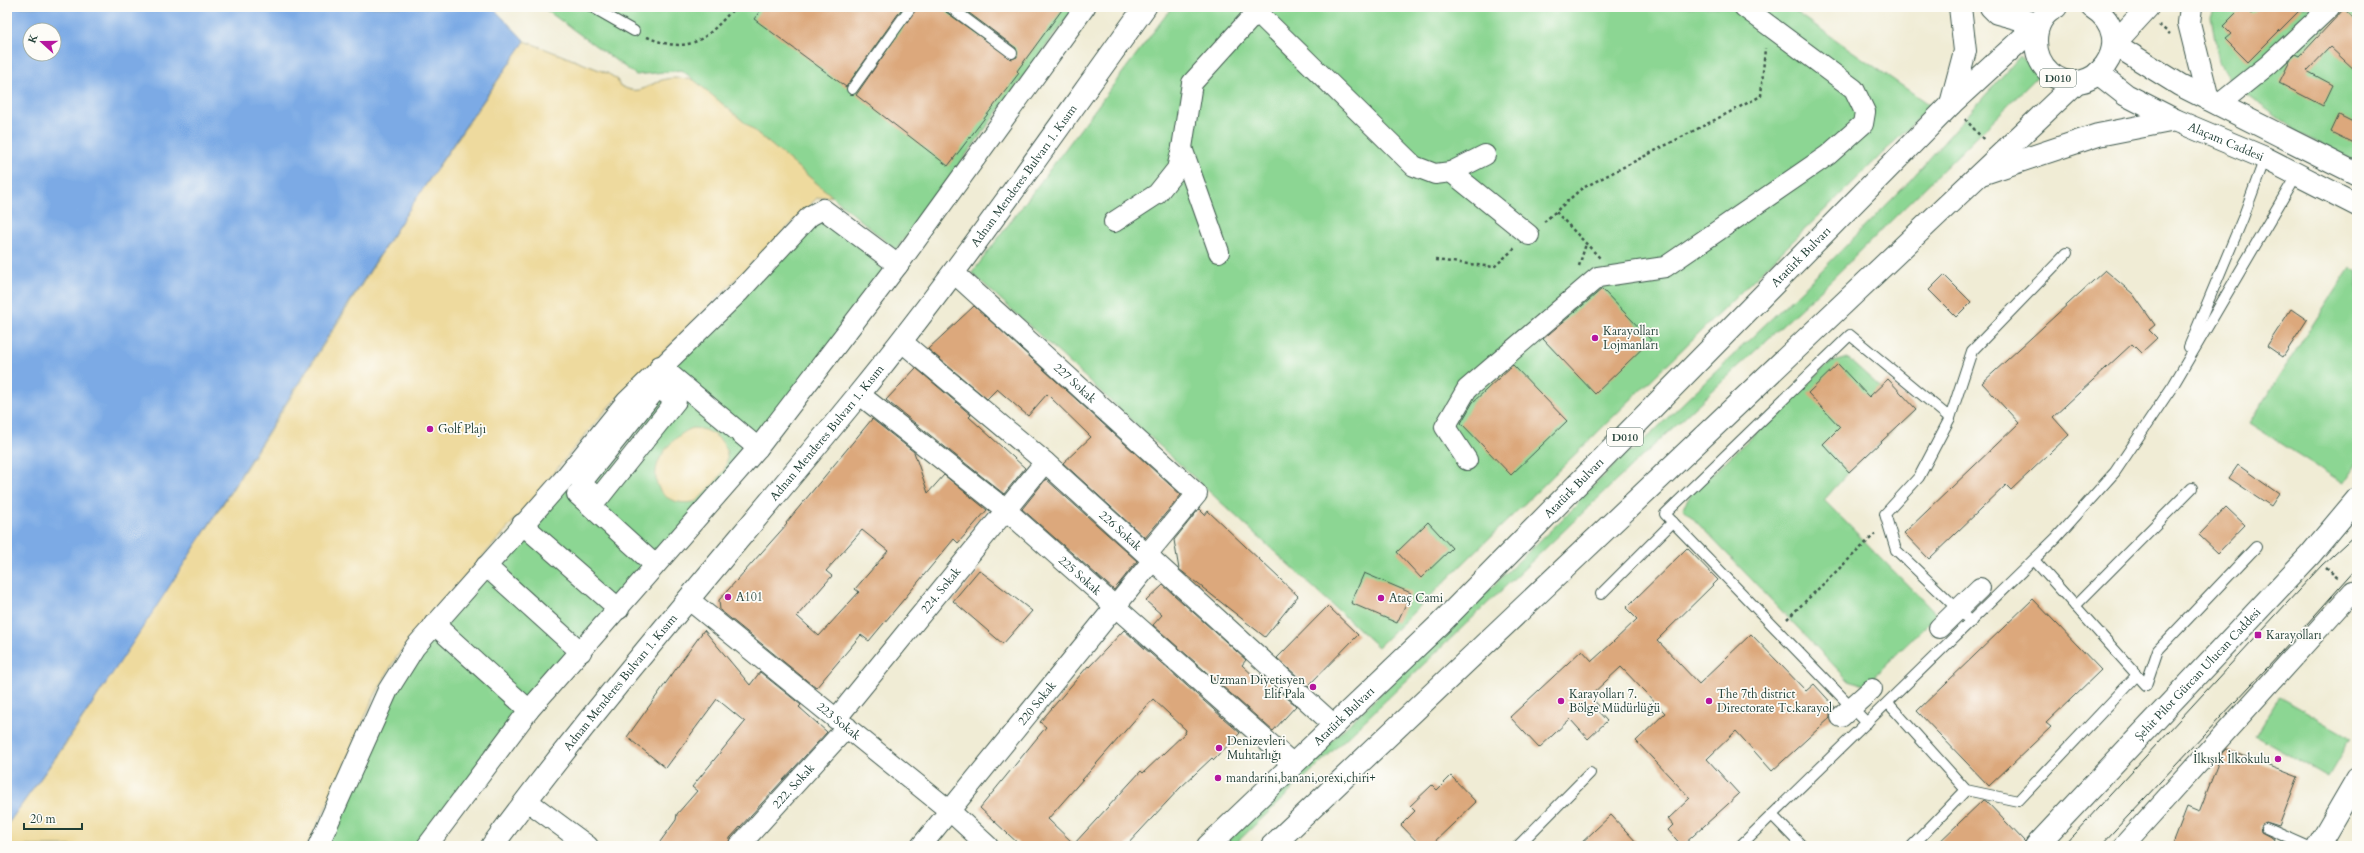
<svg xmlns="http://www.w3.org/2000/svg" width="2364" height="853" font-family="Cardo,serif">
<style>
.green{fill:#8cd693;stroke:#568a64}
.sand{fill:#eeda9e;stroke:#868c69}
.water{fill:#7baae5;stroke:#4d748c;fill-rule:evenodd}
.building{fill:#dca87b;fill-rule:evenodd}
.lines{fill:none;stroke-linecap:round;stroke-linejoin:round}
.lane-casing{stroke:#3e574c;stroke-width:12}
.street-casing{stroke:#3e574c;stroke-width:22}
.secondary-casing{stroke:#3e574c;stroke-width:24}
.highway-casing{stroke:#3e574c;stroke-width:24}
.path{stroke:#3e574c;stroke-width:2.5;stroke-dasharray:3 3;stroke-linecap:butt}
.lane{stroke:#fff;stroke-width:10}
.street{stroke:#fff;stroke-width:20}
.secondary{stroke:#fff;stroke-width:22}
.highway{stroke:#fff;stroke-width:22}
.tram{stroke:#1f3d34;stroke-width:1}
.poi-dot{fill:#b5179e;stroke:#fdfcf7;stroke-width:1.5}
.labels{text-anchor:middle;stroke-width:3.5;stroke-linejoin:round;paint-order:stroke}
.shield{fill:#fdfcf7;stroke:#62766e;stroke-width:1}
.shield-label{font-size:11px;font-weight:bold;fill:#1f3d34}
.street-label{font-size:12px;fill:#1f3d34;stroke:#fdfcf7}
.poi-label{font-size:12px;fill:#1f3d34;stroke:#fdfcf7;text-anchor:start}
</style>
<rect width="100%" height="100%" fill="#fdfcf7"/>
<filter id="ink" filterUnits="userSpaceOnUse"><feTurbulence type="fractalNoise" baseFrequency=".025" numOctaves="2"/><feDisplacementMap in="SourceGraphic" scale="8" xChannelSelector="R" yChannelSelector="G"/><feConvolveMatrix kernelMatrix="1 2 1 2 8 2 1 2 1" color-interpolation-filters="sRGB"/></filter>
<filter id="wash" filterUnits="userSpaceOnUse"><feTurbulence type="fractalNoise" baseFrequency=".012" numOctaves="4" result="noise"/><feDisplacementMap in="SourceGraphic" scale="16" xChannelSelector="R" yChannelSelector="G"/><feGaussianBlur stdDeviation="0.9" result="paint"/><feColorMatrix in="noise" values="0 0 0 0 0 0 0 0 0 0 0 0 0 0 0 0 0 1.4 0 .05"/><feComposite in="paint" operator="in"/></filter>
<g filter="url(#wash)">
<rect width="100%" height="100%" fill="#f0ecd5"/>
<!-- green -->
<g class="green">
<path d="M542,7H1075L896,250L682,70L636,75Z"/>
<path d="M1172,7H1789L1931,106L1378,647L972,273Z"/>
<path d="M2215,7H2357V162L2299,133L2232,84L2219,62L2211,17Z"/>
<path d="M2020,56L2040,74L1828,283L1636,462L1233,846H1222L1577,505L1578,501L1629,451H1633L1819,273L1905,186Z"/>
<path d="M822,213L885,271L777,415L418,846H322L394,689L420,649L629,405Z"/>
<path d="M2350,267L2357,272V461L2343,483L2249,423Z"/>
<path d="M1848,358L1880,387L1916,409L1849,472L1824,500L1937,615L1865,685L1848,680L1683,508L1691,494L1829,363Z"/>
<path d="M2279,697L2351,738L2328,777L2256,736Z"/>
</g>
<!-- sand -->
<g class="sand">
<path d="M525,41L607,73L617,79L619,85C642,98 645,84 666,79C675,77 685,79 694,80L832,196L817,198L611,404L502,535L434,610L397,656L371,703L339,780L307,846H7V825L70,738L238,481L412,205Z"/>
<path d="M693,428C715,429 735,447 724,470C718,481 706,491 697,501C676,507 653,496 656,471C658,453 678,433 693,428Z"/>
</g>
<!-- water -->
<path class="water" d="M7,7H492L525,41C487,95 449,149 412,205C277,411 153,625 7,825ZM30,30H54V54H30Z"/>
<g id="blocks">
<!-- building -->
<g class="building">
<path d="M763,7H903L846,87L754,19Z"/>
<path d="M917,7H944L946,12L1012,59L1017,57L1016,48L961,7H1064L1017,71L1019,73L948,166L856,95Z"/>
<path d="M2242,7H2245L2251,14L2258,7H2303L2248,62L2225,39L2231,34L2223,26Z"/>
<path d="M2344,9L2357,21V72L2330,47L2307,71L2333,85L2323,106L2279,83L2291,59L2296,54L2300,56Z"/>
<path d="M2339,115L2357,124V145L2331,132Z"/>
<path d="M2105,270L2133,294L2155,325L2149,330L2157,338L2141,353L2132,344L2053,417L2069,435L2011,490L2006,485L1929,559L1904,533L2019,423L1982,383Z"/>
<path d="M1944,275L1971,302L1956,317L1929,290Z"/>
<path d="M1602,289L1651,340L1595,394L1543,339Z"/>
<path d="M974,306L1181,495L1145,538L1063,463L1091,437L1047,394L1028,416L997,389L987,399L928,349Z"/>
<path d="M2291,309L2307,320L2283,357L2267,346Z"/>
<path d="M1838,364L1869,397L1888,379L1916,409L1849,472L1823,444L1840,427L1808,393Z"/>
<path d="M1513,365L1567,421L1511,475L1461,423L1473,402Z"/>
<path d="M916,368L971,415L969,417L1025,468L1004,494L886,400Z"/>
<path d="M872,419L914,452L928,493L944,475L987,510L958,543L954,539L869,641L861,635L816,688L720,610L719,600L787,524L786,523ZM862,530L888,551L855,589L859,592L819,636L797,616L832,576L826,571Z"/>
<path d="M2238,465L2279,494L2271,506L2229,478Z"/>
<path d="M1046,479L1137,561L1114,590L1022,509Z"/>
<path d="M2226,507L2245,525L2218,553L2199,535Z"/>
<path d="M1199,509L1205,515L1208,511L1298,596L1265,637L1179,569L1174,540Z"/>
<path d="M1428,522L1452,548L1421,578L1397,552Z"/>
<path d="M1687,548L1718,580L1657,640L1699,684L1751,634L1806,691L1814,684L1835,707L1830,713V718L1772,771L1736,731L1707,759L1739,794L1682,846L1668,830L1673,825L1668,819L1690,798L1636,741L1665,713L1621,667L1590,696L1599,706L1596,709L1607,721L1588,739L1570,719L1539,748L1510,717L1582,650L1592,661L1612,643L1637,619L1626,608Z"/>
<path d="M979,570L1032,611L1003,644L953,601Z"/>
<path d="M1364,573L1411,593L1397,623L1351,603Z"/>
<path d="M1163,585L1246,660L1242,665L1257,679L1261,674L1296,706L1273,731L1153,625L1162,615L1146,601Z"/>
<path d="M2033,599L2101,670L2046,723L2051,727L1989,786L1917,711Z"/>
<path d="M1328,606L1358,635L1308,686L1277,658Z"/>
<path d="M704,630L750,685L760,672L801,705L799,707L827,732L730,838L728,846H657L676,820L677,814L697,791L692,787L745,722L717,699L666,768L627,737Z"/>
<path d="M1124,630L1240,733L1214,760L1212,758L1180,788L1126,846H1021L980,808L1046,727L1040,722L1088,666L1089,667ZM1153,699L1186,730L1185,733L1143,773L1141,771L1074,844L1048,819Z"/>
<path d="M2226,749L2298,777L2279,826L2266,822L2260,826L2261,832L2274,839L2271,846H2172L2187,807L2199,812L2222,753Z"/>
<path d="M1451,776L1476,802L1430,846H1421L1401,825L1415,811L1410,806L1432,785L1437,790Z"/>
<path d="M1983,800L1986,801L2025,842L2024,846H1935Z"/>
<path d="M1611,815L1640,846H1578Z"/>
</g>
</g>
</g>
<g filter="url(#ink)">
<use href="#blocks" fill-opacity="0" stroke="#3e574c" stroke-width="1"/>
<g class="lines">
<!-- lane casing -->
<g class="lane-casing">
<g id="lane">
<path d="M592,7L634,31"/>
<path d="M950,7L1012,53"/>
<path d="M852,89L911,7"/>
<path d="M2189,347L2243,218L2265,158"/>
<path d="M1950,418L1972,351L2067,253"/>
<path d="M2034,560L2146,685L2158,650L2256,547"/>
<path d="M1601,594L1673,522"/>
<path d="M2075,606L2192,488"/>
<path d="M1888,703L1966,790L2018,801L2137,675"/>
<path d="M1867,723L1665,514L1850,335L1950,418L1919,477L1885,514L1896,550L1971,622"/>
<path d="M1772,815L1802,846"/>
<path d="M2266,828L2307,846"/>
<path d="M1518,846L1590,773"/>
<path d="M1740,846L2056,538L2115,472L2174,384L2297,174"/>
<path d="M1912,846L1966,790"/>
</g>
</g>
<!-- street casing -->
<g class="street-casing">
<g id="street">
<path d="M1257,12L1414,166L1435,174L1451,172L1485,155"/>
<path d="M2218,105L2268,65L2330,7"/>
<path d="M1182,148L1219,252"/>
<path d="M1451,172L1529,235"/>
<path d="M1114,222L1157,194L1177,169L1182,148L1192,83L1261,7"/>
<path id="s1" d="M953,272L1197,494L1148,553"/>
<path id="s2" d="M901,341L1045,462L1335,726"/>
<path d="M660,366L758,448"/>
<path d="M658,387L676,401L598,499L581,483Z"/>
<path id="s3" d="M859,394L1006,510L1294,765"/>
<path d="M1467,460L1445,427L1467,389L1598,277L1665,267L1828,155L1863,124L1865,112L1854,89L1744,7"/>
<path d="M577,494L655,565"/>
<path d="M522,524L619,609"/>
<path d="M486,566L581,652"/>
<path id="s4" d="M688,599L950,811L988,846"/>
<path d="M434,624L529,710"/>
<path d="M1939,628L1980,588"/>
<path d="M1841,717L1872,689"/>
<path id="s5" d="M836,719L1045,462"/>
<path d="M526,800L588,846"/>
<path d="M318,846L388,690L415,647L562,481L626,402L740,291L810,216L823,209L898,265"/>
<path d="M427,846L529,710L758,448L898,265L1085,7"/>
<path id="s6" d="M739,846L847,727"/>
<path id="s7" d="M921,846L1153,560"/>
<path d="M2123,846L2353,591"/>
</g>
</g>
<!-- secondary casing -->
<g class="secondary-casing">
<g id="secondary">
<path d="M1991,7L1997,13L2038,24"/>
<path d="M2114,44L2180,85L2357,174"/>
<path id="s8" d="M2098,73L2126,95L2175,120L2265,158L2357,205"/>
<path d="M1981,174L2098,135L2175,120"/>
<path id="s9" d="M492,846C607,690 737,544 859,394C960,270 1051,137 1145,7"/>
<path id="s10" d="M2036,846L2310,555L2357,499"/>
<path d="M2318,846L2357,779"/>
</g>
</g>
<!-- highway casing -->
<g class="highway-casing">
<g id="highway">
<path d="M2056,7C2042,14 2036,26 2036,41C2036,54 2041,65 2050,73C2091,107 2143,39 2092,7"/>
<path d="M2191,7L2189,23L2208,99"/>
<path d="M2114,44L2148,7"/>
<path d="M1951,104L1965,51L1960,7"/>
<path id="s11" d="M1208,846L1439,625L1951,104L2038,24"/>
<path d="M1272,846L2077,82"/>
</g>
</g>
<!-- path -->
<g class="path">
<path d="M2159,25L2170,34"/>
<path d="M647,37C691,56 706,39 735,7"/>
<path d="M1965,119L1985,141"/>
<path d="M1556,212L1600,258"/>
<path d="M1544,222L1581,189L1761,96L1765,48"/>
<path d="M1435,260L1494,267L1515,248"/>
<path d="M1579,266L1586,244"/>
<path d="M2326,568L2339,579"/>
<path d="M1787,619L1875,534"/>
</g>
<!-- lane -->
<use href="#lane" class="lane"/>
<!-- street -->
<use href="#street" class="street"/>
<!-- secondary -->
<use href="#secondary" class="secondary"/>
<!-- highway -->
<use href="#highway" class="highway"/>
<!-- tram -->
<g class="tram">
<path d="M2063,846L2322,565L2357,533"/>
<path d="M2100,846L2281,653L2357,568"/>
</g>
</g>
</g>
<!-- markers -->
<g class="poi-dot">
<circle cx="1595" cy="338" r="4"/>
<circle cx="430" cy="429" r="4"/>
<circle cx="728" cy="597" r="4"/>
<circle cx="1381" cy="598" r="4"/>
<rect x="2254" y="631" width="8" height="8" rx="2"/>
<circle cx="1313" cy="687" r="4"/>
<circle cx="1561" cy="701" r="4"/>
<circle cx="1709" cy="701" r="4"/>
<circle cx="1219" cy="748" r="4"/>
<circle cx="2278" cy="759" r="4"/>
<circle cx="1218" cy="778" r="4"/>
</g>
<g class="labels">
<!-- shield labels -->
<g class="shield">
<rect x="2040" y="69" width="36" height="18" rx="3"/>
<rect x="1607" y="428" width="36" height="18" rx="3"/>
</g>
<g class="shield-label">
<text x="2058" y="82">D010</text>
<text x="1625" y="441">D010</text>
</g>
<!-- street labels -->
<g class="street-label">
<text dy="4" stroke="none"><textPath href="#s8" startOffset="146">Alaçam Caddesi</textPath></text>
<text dy="4" stroke="none"><textPath href="#s9" startOffset="856">Adnan Menderes Bulvarı 1. Kısım</textPath></text>
<text dy="4" stroke="none"><textPath href="#s11" startOffset="836">Atatürk Bulvarı</textPath></text>
<text dy="4" stroke="none"><textPath href="#s1" startOffset="165">227 Sokak</textPath></text>
<text dy="4" stroke="none"><textPath href="#s9" startOffset="532">Adnan Menderes Bulvarı 1. Kısım</textPath></text>
<text dy="4" stroke="none"><textPath href="#s11" startOffset="512">Atatürk Bulvarı</textPath></text>
<text dy="4" stroke="none"><textPath href="#s2" startOffset="290">226 Sokak</textPath></text>
<text dy="4" stroke="none"><textPath href="#s3" startOffset="286">225 Sokak</textPath></text>
<text dy="4" stroke="none"><textPath href="#s5" startOffset="166">224. Sokak</textPath></text>
<text dy="4" stroke="none"><textPath href="#s10" startOffset="236">Şehit Pilot Gürcan Ulucan Caddesi</textPath></text>
<text dy="4" stroke="none"><textPath href="#s9" startOffset="208">Adnan Menderes Bulvarı 1. Kısım</textPath></text>
<text dy="4" stroke="none"><textPath href="#s7" startOffset="184">220 Sokak</textPath></text>
<text dy="4" stroke="none"><textPath href="#s11" startOffset="188">Atatürk Bulvarı</textPath></text>
<text dy="4" stroke="none"><textPath href="#s4" startOffset="194">223 Sokak</textPath></text>
<text dy="4" stroke="none"><textPath href="#s6" startOffset="81">222. Sokak</textPath></text>
</g>
<!-- poi labels -->
<g class="poi-label">
<text x="1603" y="335">Karayolları<tspan x="1603" dy="14">Lojmanları</tspan></text>
<text x="438" y="433">Golf Plajı</text>
<text x="736" y="601">A101</text>
<text x="1389" y="602">Ataç Cami</text>
<text x="2266" y="639">Karayolları</text>
<text x="1305" y="684" text-anchor="end">Uzman Diyetisyen<tspan x="1305" dy="14">Elif Pala</tspan></text>
<text x="1569" y="698">Karayolları 7.<tspan x="1569" dy="14">Bölge Müdürlüğü</tspan></text>
<text x="1717" y="698">The 7th district<tspan x="1717" dy="14">Directorate Tc.karayol</tspan></text>
<text x="1227" y="745">Denizevleri<tspan x="1227" dy="14">Muhtarlığı</tspan></text>
<text x="2270" y="763" text-anchor="end">İlkışık İlkokulu</text>
<text x="1226" y="782">mandarini,banani,orexi,chiri+</text>
</g>
</g>
<!-- margin -->
<rect width="2364" height="853" fill="none" stroke="#fdfcf7" stroke-width="24"/>
<!-- north arrow -->
<g transform="translate(42 42) rotate(291)"><circle r="19" fill="#fdfcf7" stroke="#a4b0a9"/>
<path d="M0-3L7 15L0 10L-7 15Z" fill="#b5179e"/>
<text y="-6" font-size="11" font-weight="bold" text-anchor="middle" fill="#1f3d34">K</text>
</g>
<!-- scale -->
<path d="M24 823v6h58v-6" fill="none" stroke="#1f3d34" stroke-width="2"/>
<text x="30" y="823" font-size="12" fill="#1f3d34" stroke="#fdfcf7" stroke-width="3" paint-order="stroke">20 m</text>
</svg>
